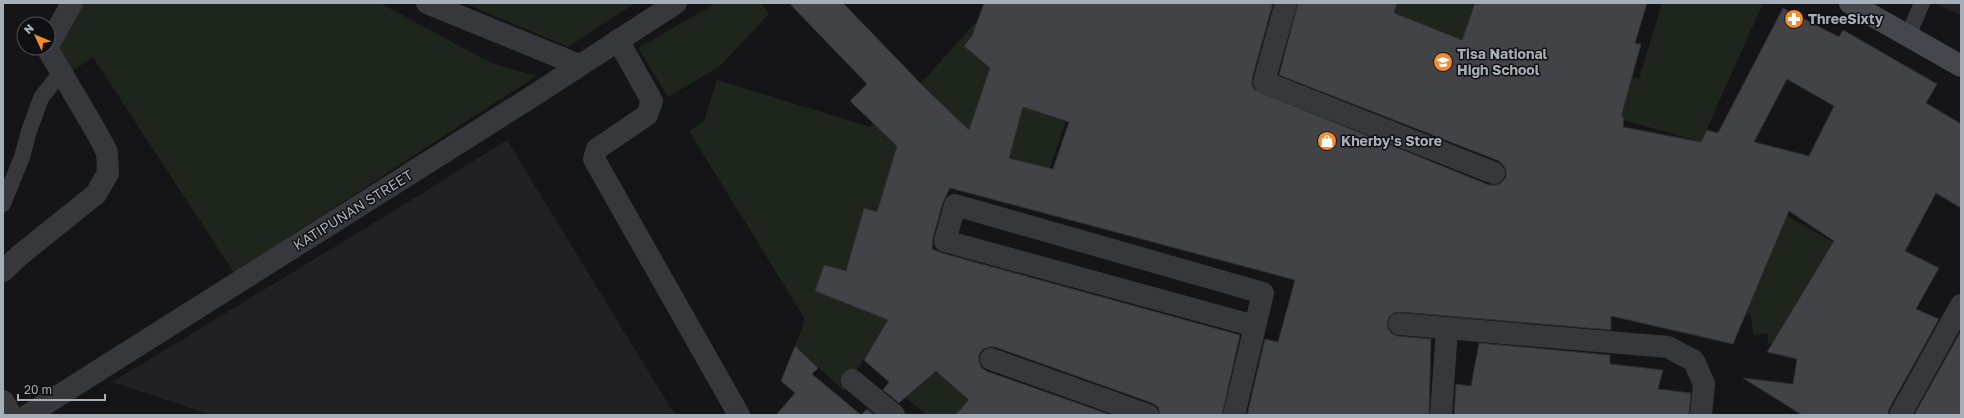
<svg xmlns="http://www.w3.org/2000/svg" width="1964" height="418" font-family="'Golos Text',sans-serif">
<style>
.built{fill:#212124}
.green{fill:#1d251d}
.building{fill:#414347;stroke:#2f2f33;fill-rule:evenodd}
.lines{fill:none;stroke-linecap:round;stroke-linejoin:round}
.service{stroke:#36383c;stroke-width:16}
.minor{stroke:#36383c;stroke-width:22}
.secondary{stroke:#44474c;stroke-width:22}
.labels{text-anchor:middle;stroke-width:3;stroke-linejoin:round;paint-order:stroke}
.poi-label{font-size:14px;font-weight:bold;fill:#a6afb7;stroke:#101012;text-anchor:start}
.street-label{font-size:14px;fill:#a6afb7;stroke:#101012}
</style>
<rect width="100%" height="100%" fill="#151517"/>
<!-- built -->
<g class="built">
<path d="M1935,3H1961V16Z"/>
<path d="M507,140L675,415H212L112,382L397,209Z"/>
</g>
<!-- green -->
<g class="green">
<path d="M71,3H380L491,63L536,76L234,273L93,57L71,72L51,40Z"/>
<path d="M464,3H635L568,47Z"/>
<path d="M716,3H761L769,14L720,66L668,97L638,48Z"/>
<path d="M1397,3H1475L1462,40L1395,14Z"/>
<path d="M1536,3H1589L1582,28L1567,24L1529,26L1526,67L1578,61L1639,79L1662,3H1763L1701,142L1603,114L1582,121L1555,138L1528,136L1525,131L1503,123L1526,68L1514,62Z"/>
<path d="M978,20L1024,36L1077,88L1050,168L910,131L897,146L877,212L864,208L846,271L824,265L815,291L888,320L844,391L795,346L805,319L689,131L704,121L717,80L870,127L908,97L939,126L951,113L920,84Z"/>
<path d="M1784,214L1835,243L1829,273L1817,270L1800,297L1787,344L1768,343V333L1753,335L1751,316L1715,294L1757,288L1776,241Z"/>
<path d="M936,371L969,400L958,415H927L906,398Z"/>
</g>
<!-- building -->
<g class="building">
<path d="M789,3H843L926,89L969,130L990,68L964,46L972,36L984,3H1273L1252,79V85L1255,90L1489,185H1495L1501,183L1506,177V171L1504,166L1499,161L1279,75L1298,3H1397L1394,13L1462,40L1475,3H1647L1635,43L1641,44L1621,117H1624L1623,127L1701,142L1707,130L1718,133L1783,8L1839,37L1843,30L1937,84L1926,103L1961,124V208L1936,193L1905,251L1939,268L1916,309L1939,319L1889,409L1888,415H1802L1743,378L1793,384L1797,359L1767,352L1834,241L1789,211L1733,344L1611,316V330L1400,312L1394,313L1389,317L1387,323L1388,329L1392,334L1398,336L1431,339L1429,415H1247L1265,339L1278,342L1295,280L950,188L943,202L933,238L932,249L942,253L1240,335L1222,415H1160L1158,407L1152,403L995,347H989L983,349L979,355V361L981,367L986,371L1111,415H955L969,400L936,371L899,403L883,390L889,382L864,360L888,320L815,291L824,265L846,271L864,208L877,212L897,146L850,101L867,84ZM1787,79L1834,106L1809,156L1754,142ZM1023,107L1069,122L1053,169L1009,158Z"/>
<path d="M1961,331V415H1914Z"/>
<path d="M1479,343L1610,355V364L1663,370L1658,389L1691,393L1689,415H1454L1456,384L1471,386Z"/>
<path d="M795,346L818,368L812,374L861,415L867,409L874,415H776L795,393L781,381Z"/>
</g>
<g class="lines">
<!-- service -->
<g class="service">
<path d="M1908,36L1922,3"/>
<path d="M3,204L22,157L29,131L41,98L62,71"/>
</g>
<!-- minor -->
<g class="minor">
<path d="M427,3L579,65"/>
<path d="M1286,3L1264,82L1494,173"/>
<path d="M618,40L652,101L647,115L597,149L594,159L739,415"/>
<path d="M48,46L72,3"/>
<path d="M3,271L20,255L96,194L108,173L107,152L97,133L47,48"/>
<path d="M1399,324L1668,347L1694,361L1704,384L1701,415"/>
<path d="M991,359L1148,415"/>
<path d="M852,380L894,415"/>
<path d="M3,401L11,415"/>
<path d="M28,415L533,96L676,3"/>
<path d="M1234,415L1263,293L955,205L945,241L1255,326"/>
<path d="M1441,415L1447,329"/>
<path d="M1900,415L1961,305"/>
</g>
<!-- secondary -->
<path class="secondary" d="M1850,3L1961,66"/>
</g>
<!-- icons -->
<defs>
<g id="pharmacy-disc" transform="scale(1)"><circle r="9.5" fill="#f48c2f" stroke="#101012"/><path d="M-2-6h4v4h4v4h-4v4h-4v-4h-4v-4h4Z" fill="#fff"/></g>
<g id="school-disc" transform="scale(1)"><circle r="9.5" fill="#f48c2f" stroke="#101012"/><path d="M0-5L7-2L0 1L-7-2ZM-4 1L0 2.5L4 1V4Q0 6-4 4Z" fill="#fff"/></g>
<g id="shop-disc" transform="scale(1)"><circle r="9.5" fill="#f48c2f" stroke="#101012"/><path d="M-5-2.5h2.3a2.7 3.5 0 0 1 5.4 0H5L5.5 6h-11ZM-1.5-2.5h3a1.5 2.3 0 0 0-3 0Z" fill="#fff"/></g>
</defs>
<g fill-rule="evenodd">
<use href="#pharmacy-disc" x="1794" y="19"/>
<use href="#school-disc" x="1443" y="62"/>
<use href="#shop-disc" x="1327" y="141"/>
</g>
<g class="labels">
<!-- poi labels -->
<g class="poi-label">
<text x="1808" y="24">ThreeSixty</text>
<text x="1457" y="59">Tisa National<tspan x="1457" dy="16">High School</tspan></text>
<text x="1341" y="146">Kherby's Store</text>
</g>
<!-- street labels -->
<g class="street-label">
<text transform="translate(353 210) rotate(-32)" y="5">KATIPUNAN STREET</text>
</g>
</g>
<!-- border -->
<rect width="1964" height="418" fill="none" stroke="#a6afb7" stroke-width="8"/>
<!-- north arrow -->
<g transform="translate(36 36) rotate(314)"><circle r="19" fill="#101012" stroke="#4c5054"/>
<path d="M0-3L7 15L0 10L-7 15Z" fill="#f48c2f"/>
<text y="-6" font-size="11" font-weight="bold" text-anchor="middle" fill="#a6afb7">N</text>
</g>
<!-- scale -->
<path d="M18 394v6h87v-6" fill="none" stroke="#a6afb7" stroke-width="2"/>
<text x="24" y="394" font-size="12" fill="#a6afb7" stroke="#101012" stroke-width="3" paint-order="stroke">20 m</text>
</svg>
